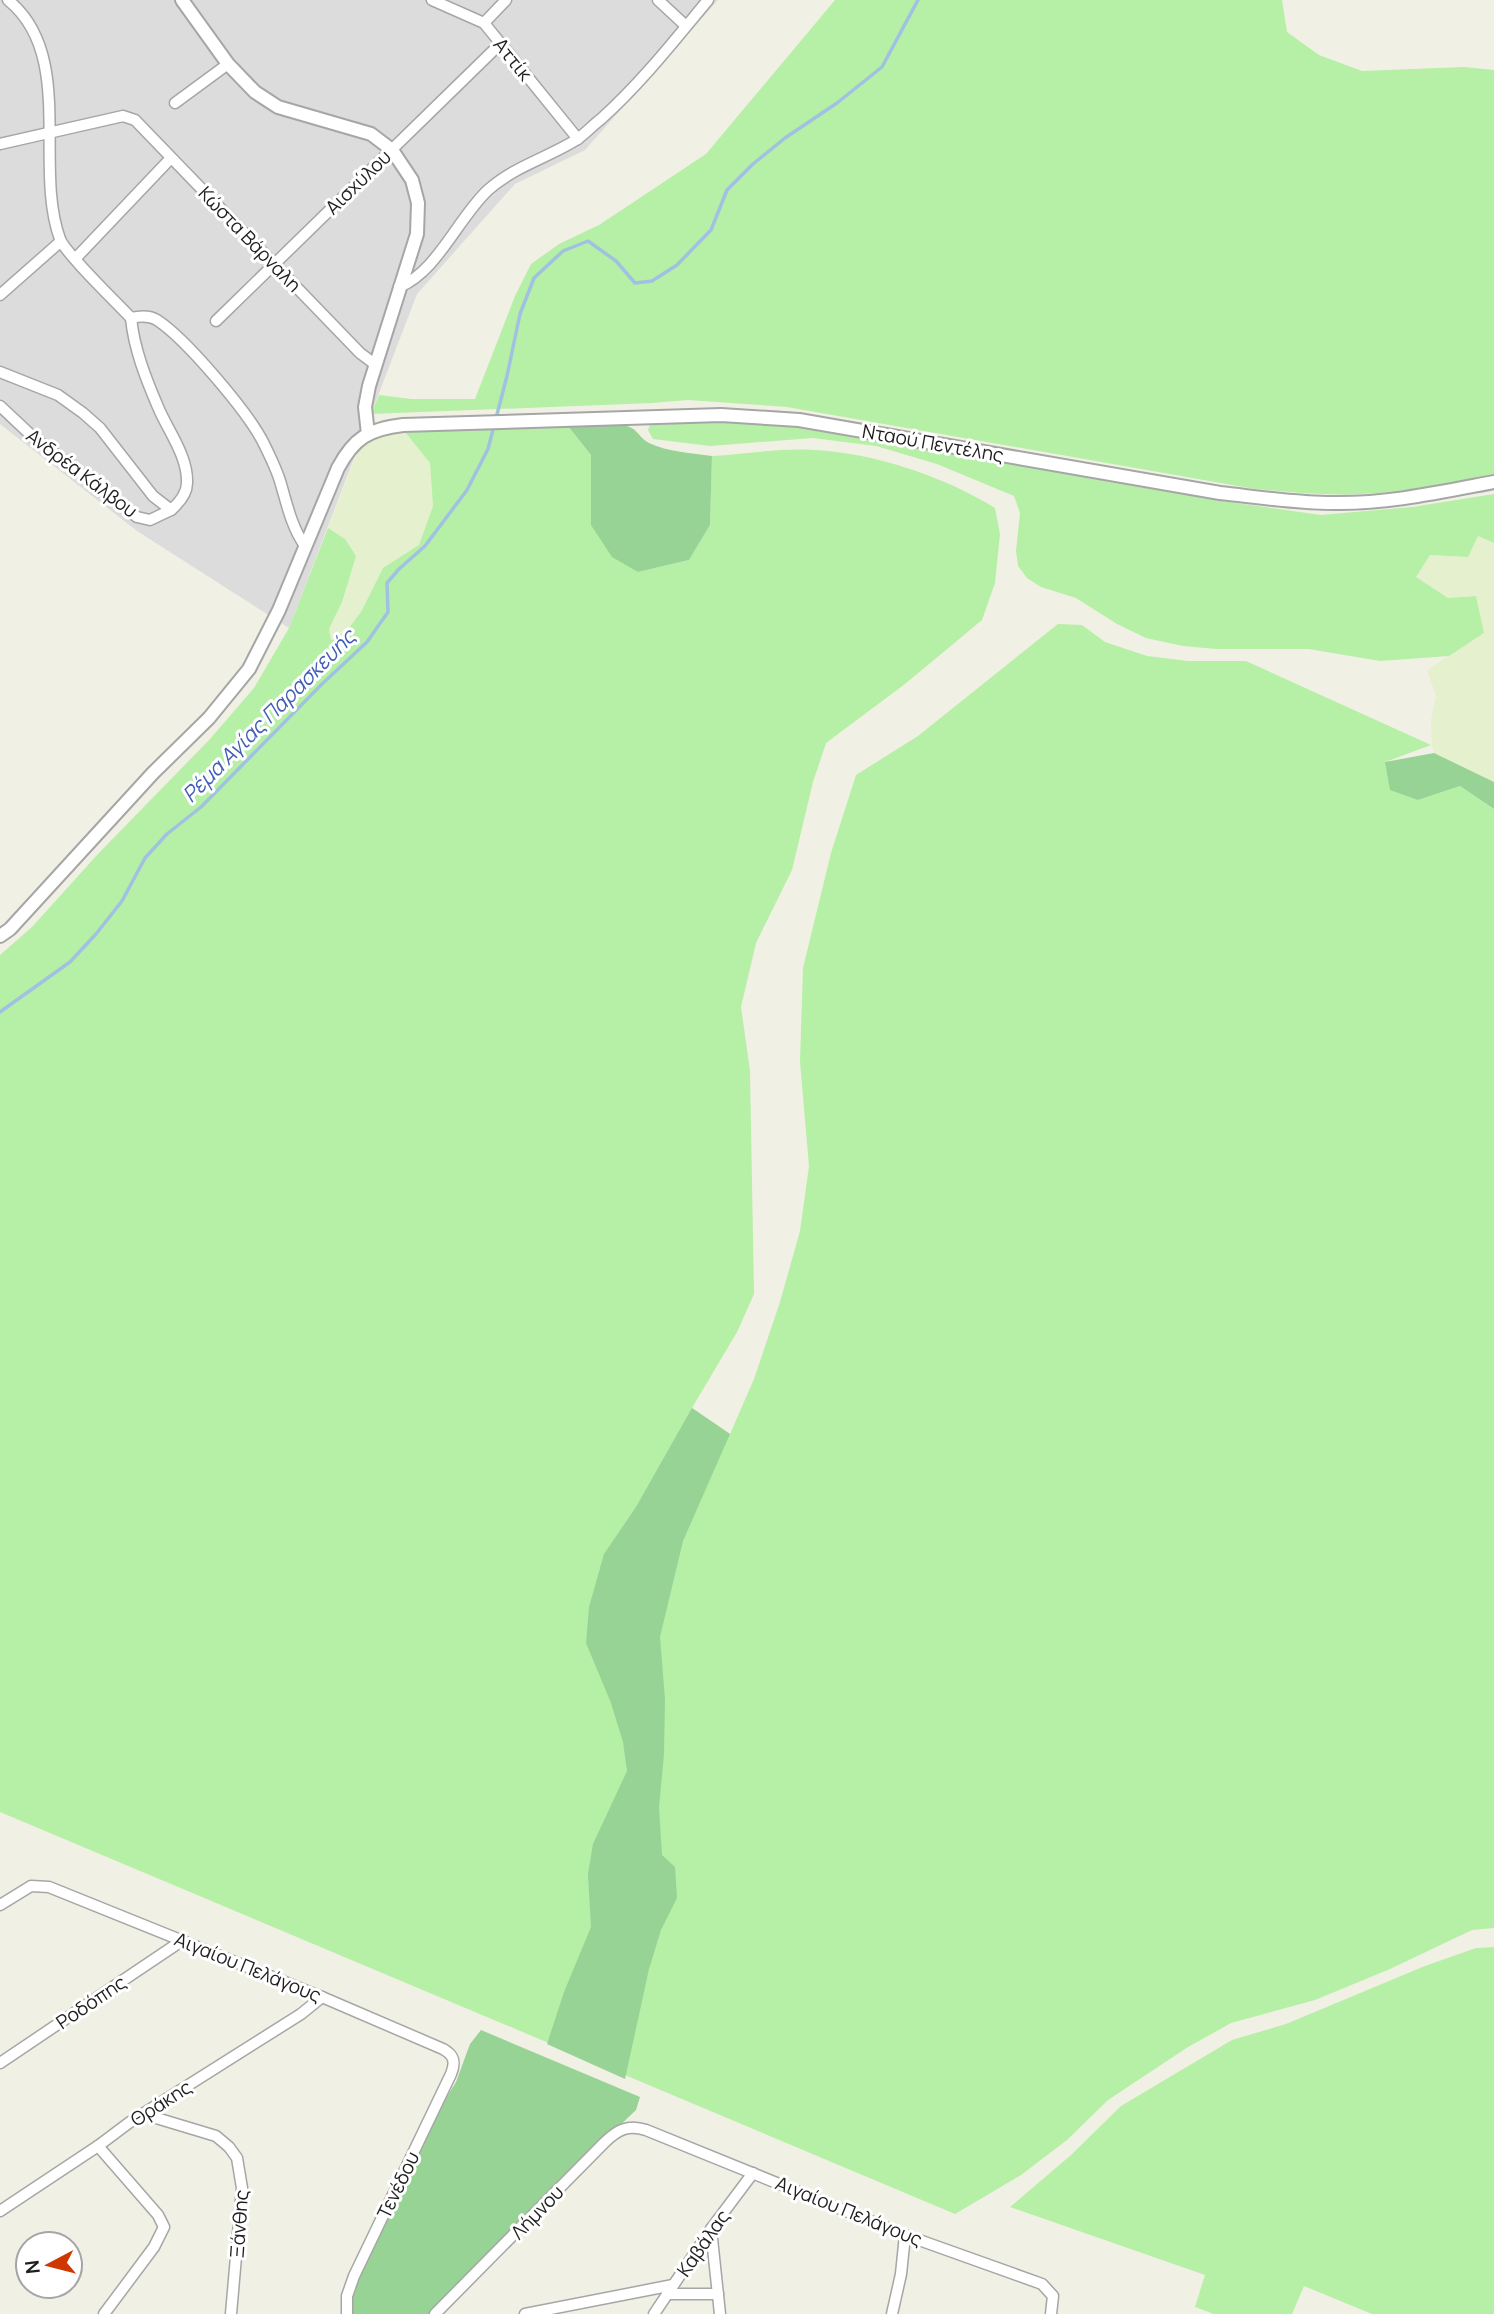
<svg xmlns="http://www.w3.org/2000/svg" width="1494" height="2314" font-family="Manrope,sans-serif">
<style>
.residential{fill:#dddcdc}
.farmland{fill:#e5f1ce}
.grass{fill:#b6efa6}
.forest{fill:#97d395}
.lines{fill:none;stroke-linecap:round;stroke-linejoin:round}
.stream{stroke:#a1c1e2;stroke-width:3.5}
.minor-casing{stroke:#a6a6a6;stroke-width:13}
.tertiary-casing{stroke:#a6a6a6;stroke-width:16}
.minor{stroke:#fff;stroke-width:10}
.tertiary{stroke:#fff;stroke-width:12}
.labels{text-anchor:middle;stroke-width:6;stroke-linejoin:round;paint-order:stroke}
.street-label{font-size:19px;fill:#1f1f1f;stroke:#fff}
.water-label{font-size:21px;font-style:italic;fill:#425db7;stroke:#fff}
</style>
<rect width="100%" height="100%" fill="#f1f0e4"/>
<!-- residential -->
<path class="residential" d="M0,0H718L585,150L515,184L417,294L289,628L137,531L0,424Z"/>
<!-- farmland -->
<g class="farmland">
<path d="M405,432L430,463L433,506L419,545L383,568L361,612L343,636L330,640L329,629L342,602L345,539L328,528L358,450L369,441L386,434Z"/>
<path d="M1478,536L1494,543V782L1434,753L1432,745L1431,720L1436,696L1427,670L1484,633L1476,596L1448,598L1415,577L1430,555L1468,557Z"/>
</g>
<!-- grass -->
<g class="grass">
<path d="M835,0H1282L1287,32L1319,55L1362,71L1464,67L1494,70V476C1449,484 1404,493 1359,494C1324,496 1290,492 1255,489L787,407L688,400L652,403L371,414L379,395L411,399H475L515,296L531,264L559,244L599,225L706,154Z"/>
<path d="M724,422L803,427L1236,503L1321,515L1412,507L1494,494V543L1478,536L1468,557L1430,555L1416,577L1448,598L1476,596L1484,633L1449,656L1380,661L1309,649H1216L1183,646L1146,638L1117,624L1076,598L1041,587L1027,578L1018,566L1016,551L1020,513L1014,496L937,464L876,446L813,438L710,446L653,439L648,430L650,425Z"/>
<path d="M568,426L591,455L592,525L638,572L689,560L710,525L712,456C745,454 781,448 814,450C874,453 943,476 995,508L1000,534L995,583L982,620L905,684L826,743L813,782L792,870L756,943L741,1007L750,1071L754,1294L737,1332L692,1408L730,1434L754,1379L780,1302L800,1231L809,1166L800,1062L803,968L831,853L856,775L918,736L1058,624L1082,625L1105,642L1147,656L1188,661H1246L1431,745L1385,762L1418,800L1460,786L1494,809V1928L1472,1930L1390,1969L1315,2000L1231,2023L1188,2047L1108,2100L1067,2140L1021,2175L955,2214L0,1812V955L32,927L97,855L210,739L254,688L289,628L328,528L345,539L356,556L342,602L329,629L331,640L343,636L361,612L383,568L419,545L433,506L430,463L405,432Z"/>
<path d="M1494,1947V2314H1372L1304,2286L1292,2314H1214L1195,2307L1205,2275L1010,2207L1071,2155L1121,2106L1232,2040L1286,2024L1425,1966L1476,1948Z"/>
</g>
<!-- forest -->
<g class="forest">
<path d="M568,426H627C638,429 640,439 649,443C668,452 692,453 712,456L710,525L689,560L638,572L612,557L591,525V455Z"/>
<path d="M1434,753L1494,782V809L1460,786L1418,800L1390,790L1385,762Z"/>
<path d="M692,1408L730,1434L683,1541L660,1637L665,1699L664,1754L659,1807L662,1855L675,1867L677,1898L661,1930L649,1969L625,2079L547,2044L564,1992L591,1927L588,1874L593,1844L627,1771L623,1742L611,1703L586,1643L589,1607L604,1554L636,1507Z"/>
<path d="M481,2030L640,2097L636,2110L490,2250L429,2314H350L351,2290L438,2111L456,2082L470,2044Z"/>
</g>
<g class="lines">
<!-- stream -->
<path class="stream" d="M0,1012L70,962L96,934L122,901L145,858L167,834L201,807L322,684L367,642L388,612L387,583L399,569L425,546L467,490L488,449L507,376L520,314L534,278L563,251L588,241L616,261L635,283L652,281L677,265L711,230L727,190L753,164L785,138L837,103L882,67L918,0"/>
<!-- minor casing -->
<g class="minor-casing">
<g id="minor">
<path d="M8,0C76,55 33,166 60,239C65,253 118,304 131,318C140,316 149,315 157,320C186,339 247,411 263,442C269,454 276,468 280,481C287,504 291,526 305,546"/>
<path d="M432,0L484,23L578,139"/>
<path d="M658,0L686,26"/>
<path d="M484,23L506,0"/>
<path d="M175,103L228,64"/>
<path d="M0,144L123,116L135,120L360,353L376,365"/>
<path d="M75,259L171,158"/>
<path d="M399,287C437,272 458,218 488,190C515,166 547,158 576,140C585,134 593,125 601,119C641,83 674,41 708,0"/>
<path d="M0,295L60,242"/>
<path d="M216,321L500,44"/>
<path d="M0,372L58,395L83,413L100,428L153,496L171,510C179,503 187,494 187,483C188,456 168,431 158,407C146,379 134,349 131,318"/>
<path d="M0,406L33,437L137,517L150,520L171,510"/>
<path d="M0,1905L31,1886L49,1887L322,1997L443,2049C454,2055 456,2062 451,2074L354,2276L347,2296V2314"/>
<path d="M0,2063L183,1940"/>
<path d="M143,2114L216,2136L229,2147L237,2158L242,2188L231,2314"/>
<path d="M98,2146L158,2215L164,2227L154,2247L104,2314"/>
<path d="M0,2211L98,2146L130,2122L301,2014L322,1997"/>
<path d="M711,2229L720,2314"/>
<path d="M667,2294H718"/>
<path d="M435,2314L604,2143C617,2130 628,2124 646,2130L905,2235L1042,2284L1053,2296L1051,2314"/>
<path d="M525,2314L673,2285"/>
<path d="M654,2314L711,2229L753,2173"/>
<path d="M892,2314L901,2274L905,2235"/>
</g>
</g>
<!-- tertiary casing -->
<g class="tertiary-casing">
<g id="tertiary">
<path d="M182,0L228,64L255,92L278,107L371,134L392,150L412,180L418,203L417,234L369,386L365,407L368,434"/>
<path d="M0,936L10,929L153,773L209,718L249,669L279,610L338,468C354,438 369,429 403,425L721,415L799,420L1220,493C1257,497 1295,503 1333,503C1387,504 1441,492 1494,482"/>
</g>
</g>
<!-- minor -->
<use href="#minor" class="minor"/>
<!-- tertiary -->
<use href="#tertiary" class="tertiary"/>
</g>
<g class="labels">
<!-- street labels -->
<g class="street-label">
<text transform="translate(513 59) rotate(51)" y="7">Αττίκ</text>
<text transform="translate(358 182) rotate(-44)" y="7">Αισχύλου</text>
<text transform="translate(250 239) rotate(46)" y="7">Κώστα Βάρναλη</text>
<text transform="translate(933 443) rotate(10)" y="7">Νταού Πεντέλης</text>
<text transform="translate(82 473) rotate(37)" y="7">Ανδρέα Κάλβου</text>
<text transform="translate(248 1967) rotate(22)" y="7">Αιγαίου Πελάγους</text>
<text transform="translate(91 2002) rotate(-34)" y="7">Ροδόπης</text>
<text transform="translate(161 2103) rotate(-33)" y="7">Θράκης</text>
<text transform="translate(398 2185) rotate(-64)" y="7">Τενέδου</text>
<text transform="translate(849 2211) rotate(22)" y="7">Αιγαίου Πελάγους</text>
<text transform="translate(537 2212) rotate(-46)" y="7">Λήμνου</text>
<text transform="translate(239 2224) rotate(-86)" y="7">Ξάνθης</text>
<text transform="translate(703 2243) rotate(-55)" y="7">Καβάλας</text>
</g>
<!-- water labels -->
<g class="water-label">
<text transform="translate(269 716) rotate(-45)" y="7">Ρέμα Αγίας Παρασκευής</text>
</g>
</g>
<!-- north arrow -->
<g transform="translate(49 2265) rotate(263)"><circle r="33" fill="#ffffff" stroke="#a5a5a5" stroke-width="2"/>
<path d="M0-5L12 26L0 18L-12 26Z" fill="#ce3800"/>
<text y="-10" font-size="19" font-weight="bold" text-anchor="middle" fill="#1f1f1f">N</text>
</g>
</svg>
